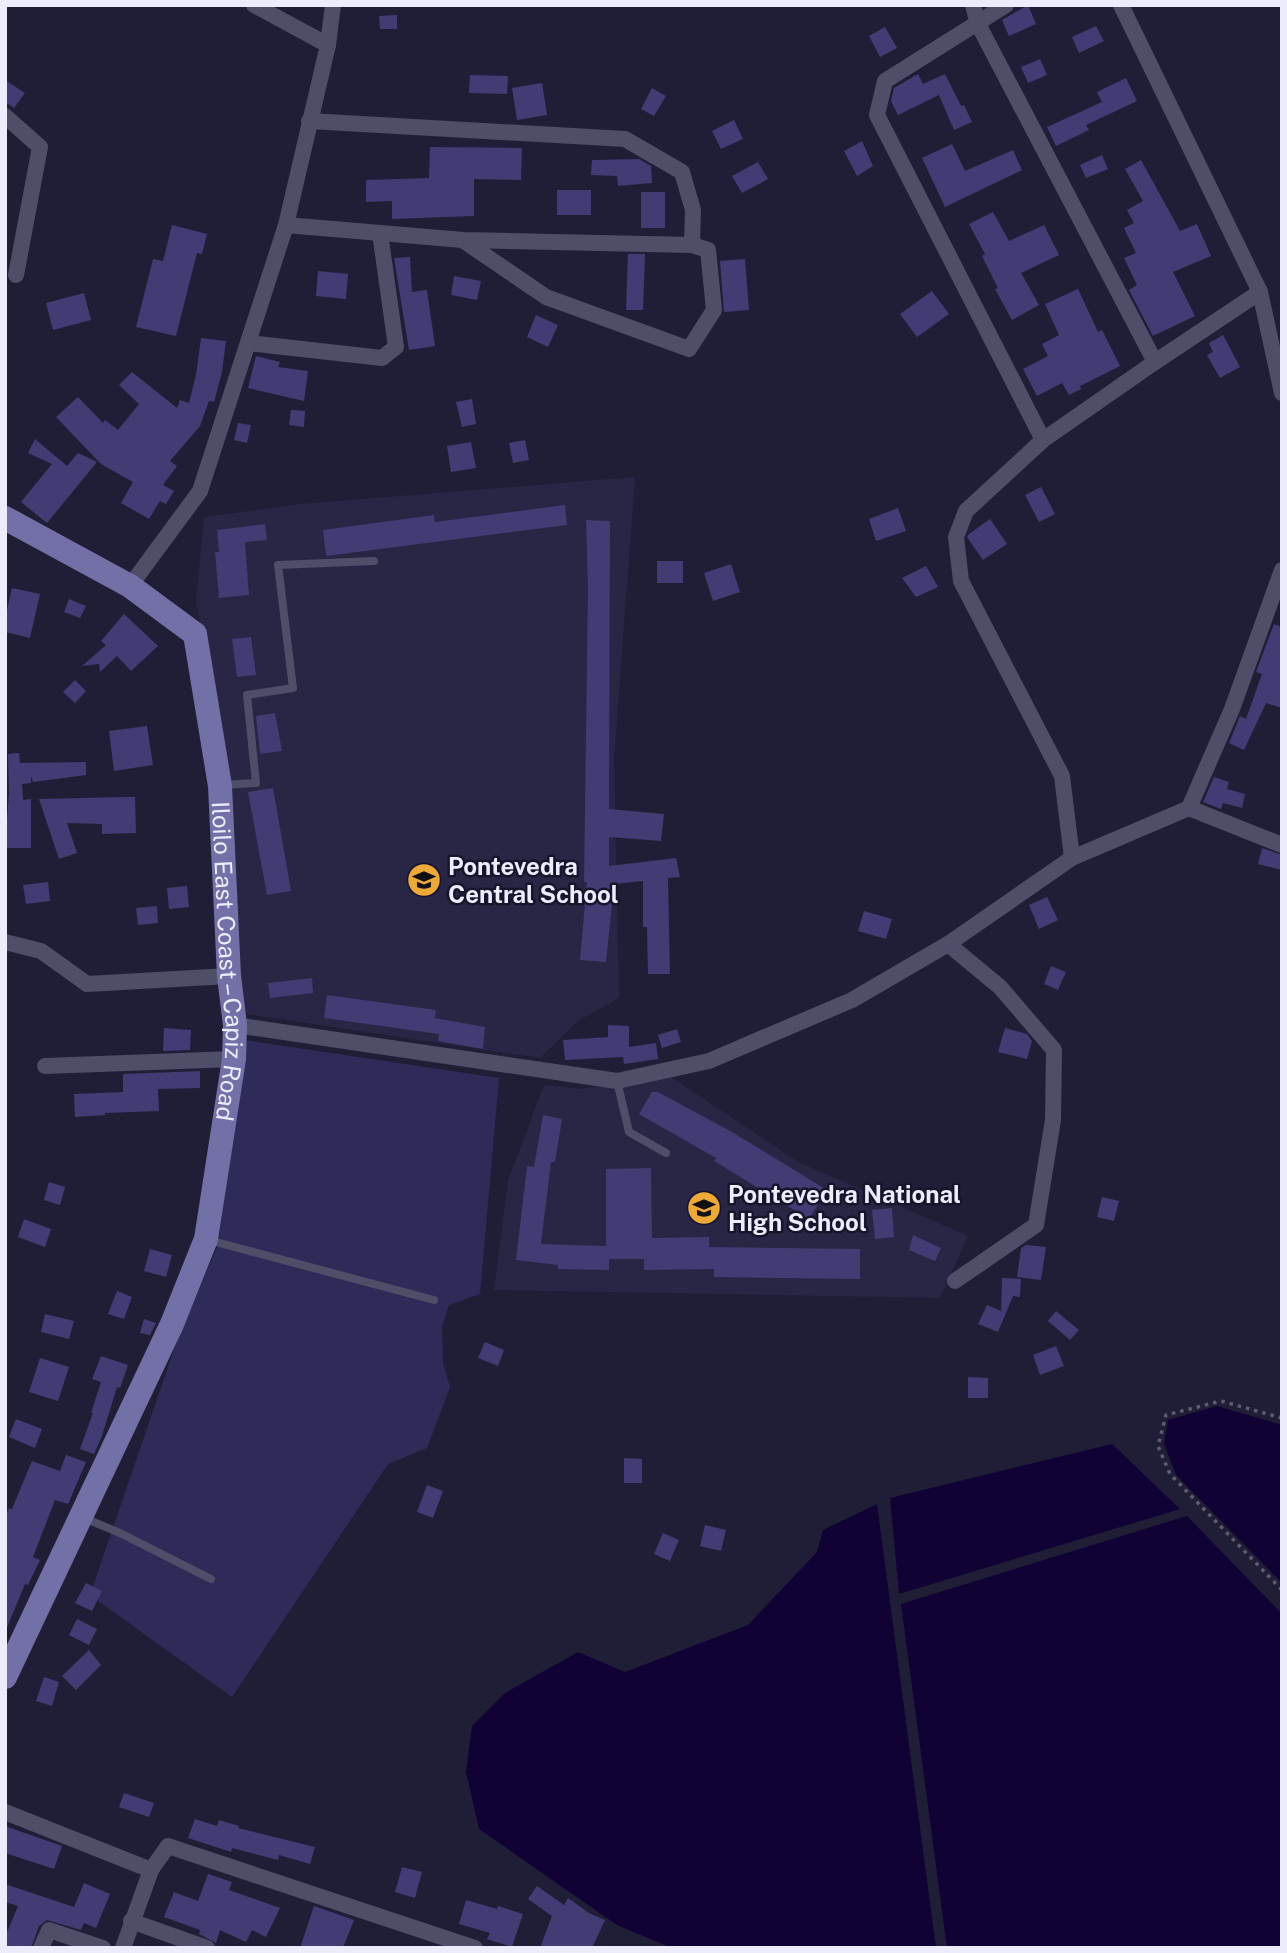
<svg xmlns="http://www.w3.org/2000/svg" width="1287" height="1953" font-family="'Public Sans',sans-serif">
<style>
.built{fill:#282644}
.green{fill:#2f2b58}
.water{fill:#100234}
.building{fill:#413c73}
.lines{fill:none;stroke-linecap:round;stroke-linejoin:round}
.path{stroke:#5e5c72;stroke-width:3.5;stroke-dasharray:3.5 5;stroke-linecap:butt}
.service{stroke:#4f4e69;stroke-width:8}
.minor{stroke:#4f4e69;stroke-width:16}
.primary{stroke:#7370a8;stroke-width:24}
.labels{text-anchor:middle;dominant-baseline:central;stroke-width:5;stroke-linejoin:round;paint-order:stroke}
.poi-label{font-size:24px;font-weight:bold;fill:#ececfd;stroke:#17152c;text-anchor:start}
.street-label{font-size:24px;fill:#ececfd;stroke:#17152c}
</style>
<rect width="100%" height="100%" fill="#201e36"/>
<g class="built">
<polygon points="635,477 614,758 619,998 578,1021 540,1058 240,1013 225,763 196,601 204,517 301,504"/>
<polygon points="669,1076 798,1162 968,1236 940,1298 494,1290 508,1181 544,1085 580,1089"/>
</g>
<polygon class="green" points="244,1040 499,1078 480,1294 449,1305 442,1327 443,1363 450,1387 427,1448 388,1464 232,1697 90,1595 178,1338 218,1245"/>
<g class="water">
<polygon points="1217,1406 1282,1425 1282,1583 1176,1475 1164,1444 1168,1420"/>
<polygon points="1112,1444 1180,1509 899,1594 890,1498"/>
<polygon points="877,1504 936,1948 672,1948 617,1925 479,1829 466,1772 472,1726 505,1693 578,1652 625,1672 748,1625 817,1552 823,1530"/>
<polygon points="1187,1516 1282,1614 1282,1948 947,1948 901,1604"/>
</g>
<g class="building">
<polygon points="1028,5 1036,24 1009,36 1002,20"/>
<polygon points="397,15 397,29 380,29 379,16"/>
<polygon points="1096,26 1104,41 1079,53 1072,37"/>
<polygon points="885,27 897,48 880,57 869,36"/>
<polygon points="1040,59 1047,75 1028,83 1021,67"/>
<polygon points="918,74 923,84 945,74 961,106 964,105 972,122 954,130 939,95 898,115 891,101 894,88"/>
<polygon points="470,75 508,76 507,94 469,93"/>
<polygon points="1126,78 1137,101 1086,125 1089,130 1056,146 1047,127 1102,102 1097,92"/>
<polygon points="5,80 25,93 14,108 5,102"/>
<polygon points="542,83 547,115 517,120 512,88"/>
<polygon points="652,88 666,96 654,116 641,109"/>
<polygon points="734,120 743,139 721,149 712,131"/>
<polygon points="862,141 873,166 857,176 844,151"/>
<polygon points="952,144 965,171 1013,150 1022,170 945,207 922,158"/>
<polygon points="430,147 522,148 521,180 474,179 474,216 392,219 392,201 366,202 366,180 429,178"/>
<polygon points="1102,155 1108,169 1086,178 1080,165"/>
<polygon points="639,159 651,166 652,183 618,186 617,176 591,175 592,160"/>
<polygon points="1141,160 1180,231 1197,224 1211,256 1173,272 1195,316 1153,336 1129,290 1137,285 1124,258 1136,253 1124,228 1134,223 1127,210 1143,201 1125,169"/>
<polygon points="758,162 768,179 742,193 732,176"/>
<rect x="557" y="190" width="34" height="25"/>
<rect x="641" y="192" width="24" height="36"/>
<polygon points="993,212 1009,241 1044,225 1059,255 1021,273 1039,305 1012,320 995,289 998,288 982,256 985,254 969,224"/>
<polygon points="172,225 207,234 202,254 197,253 176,336 136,327 153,259 163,261"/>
<polygon points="628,254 645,254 643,310 626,310"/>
<polygon points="410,257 412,292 427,290 435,346 409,350 394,258"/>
<polygon points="745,259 749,310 724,312 720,261"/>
<polygon points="318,271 348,274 346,299 316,296"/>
<polygon points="454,276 481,281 477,300 451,295"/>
<polygon points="1078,289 1098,332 1102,330 1120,366 1080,386 1081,389 1069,395 1062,383 1037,396 1023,369 1048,356 1042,344 1059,335 1045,304"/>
<polygon points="932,291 949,314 917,337 900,314"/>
<polygon points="84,293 91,320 53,330 46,303"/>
<polygon points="536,315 558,325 548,347 527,337"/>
<polygon points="1223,335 1240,367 1220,378 1207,355 1213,352 1209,343"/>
<polygon points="201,338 226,341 222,372 214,402 209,401 200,426 170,461 177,466 163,485 174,491 166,504 160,501 149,519 121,503 133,482 101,464 56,417 78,397 103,423 105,420 118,430 139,404 119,385 132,372 177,408 180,400 189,403 196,375"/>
<polygon points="256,356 280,362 278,367 308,371 304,401 248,388"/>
<polygon points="472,399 476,424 462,427 456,402"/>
<polygon points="291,410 305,411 304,427 289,425"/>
<polygon points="238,423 251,425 247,443 234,440"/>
<polygon points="35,439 67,466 78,453 97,462 47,523 21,502 52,464 28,453"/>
<polygon points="525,440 529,460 513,463 509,443"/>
<polygon points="471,442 476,468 451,472 447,446"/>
<polygon points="1041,487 1055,514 1039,522 1025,495"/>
<polygon points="565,505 567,525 326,556 323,530 434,515 435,522"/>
<polygon points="898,508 906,531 876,541 869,519"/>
<polygon points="990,519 1007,544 983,560 967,537 969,534"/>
<polygon points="586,520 610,521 609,809 664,814 661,841 609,837 609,866 676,858 680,877 668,878 670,974 648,974 647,927 643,927 643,881 614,884 606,962 580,960 587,882 584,882 588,587"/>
<polygon points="265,524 267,540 245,542 249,595 219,598 215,552 219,552 217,530"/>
<rect x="657" y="561" width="26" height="22"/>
<polygon points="731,564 740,592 713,601 704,573"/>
<polygon points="926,566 938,587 916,597 902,578"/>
<polygon points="12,588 40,594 30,638 5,632 5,619"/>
<polygon points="69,599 86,606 80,618 64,612"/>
<polygon points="124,614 158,646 131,671 117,656 100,672 99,664 82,666 106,645 101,641"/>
<polygon points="1274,624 1282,627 1282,708 1266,703 1244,750 1229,743 1240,716 1246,719 1262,674 1256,672"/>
<polygon points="251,637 256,675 237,677 232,639"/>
<polygon points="75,680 86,691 75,703 63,692"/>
<polygon points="275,713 282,751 260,754 256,716"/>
<polygon points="147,726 153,765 114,771 109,731"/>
<polygon points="19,753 20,763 86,762 86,775 33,782 31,776 31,783 22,784 23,800 31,799 31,848 5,848 9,792 8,754"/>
<polygon points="1214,777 1229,782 1227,789 1245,794 1242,808 1223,803 1221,809 1203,802"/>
<polygon points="273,788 291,891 267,895 248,792"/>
<polygon points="126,797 135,797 136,833 102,834 102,824 67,823 77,853 59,859 39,799"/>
<polygon points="1262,848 1282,855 1282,870 1258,864"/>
<polygon points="48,882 50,901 26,904 23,885"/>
<polygon points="187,886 189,907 169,909 167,888"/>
<polygon points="1047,897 1058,920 1039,929 1029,905"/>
<polygon points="157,906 158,923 138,925 136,908"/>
<polygon points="864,911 892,919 886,939 858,931"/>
<polygon points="1051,966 1066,972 1058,990 1044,984"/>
<polygon points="312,978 313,993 270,998 268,983"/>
<polygon points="327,995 436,1010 435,1018 485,1027 483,1049 438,1041 439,1034 324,1018"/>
<polygon points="608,1025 629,1026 629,1047 656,1043 658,1059 624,1064 623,1057 565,1060 563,1040 608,1037"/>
<polygon points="164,1028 191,1030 190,1050 163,1051"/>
<polygon points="1005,1028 1027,1034 1032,1041 1027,1059 998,1052"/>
<polygon points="677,1029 681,1042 662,1048 658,1035"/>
<polygon points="200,1071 200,1088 158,1089 159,1111 105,1113 105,1115 75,1117 74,1094 123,1092 123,1074"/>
<polygon points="652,1092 658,1092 732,1132 827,1190 809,1219 714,1161 716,1158 639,1114"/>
<polygon points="543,1115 562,1119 555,1162 551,1162 541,1244 606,1246 606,1169 651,1168 652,1238 709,1237 709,1247 860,1249 860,1279 714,1277 714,1269 644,1270 644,1259 609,1259 609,1270 558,1269 558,1265 516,1260 527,1166 534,1167"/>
<polygon points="49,1182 65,1187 60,1205 44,1200"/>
<polygon points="1102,1197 1119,1201 1114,1221 1097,1217"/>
<polygon points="892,1208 894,1237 875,1239 872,1210"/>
<polygon points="24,1219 51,1229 45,1247 18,1237"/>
<polygon points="913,1235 941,1248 935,1261 909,1250"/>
<polygon points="1026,1245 1046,1247 1041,1280 1017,1277 1021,1248"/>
<polygon points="150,1249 172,1255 166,1277 144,1271"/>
<polygon points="1002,1278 1021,1279 1020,1297 1013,1296 998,1332 978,1324 987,1305 1001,1311"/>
<polygon points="117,1291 132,1297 124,1319 108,1314"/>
<polygon points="1056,1311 1079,1330 1070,1340 1048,1321"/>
<polygon points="45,1314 74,1321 69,1339 41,1332"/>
<polygon points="144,1319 156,1323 150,1335 140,1333"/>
<polygon points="485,1342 504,1350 498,1366 478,1358"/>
<polygon points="1056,1346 1064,1366 1040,1375 1033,1355"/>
<polygon points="101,1356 128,1365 120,1388 117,1387 102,1436 94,1454 80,1449 93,1413 91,1413 101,1382 92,1379"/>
<polygon points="40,1358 69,1367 58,1401 29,1392"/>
<polygon points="968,1377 988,1378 988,1398 968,1398"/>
<polygon points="16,1419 42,1429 35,1448 9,1437"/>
<polygon points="66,1455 86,1462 68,1504 55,1500 33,1557 40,1560 28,1585 25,1584 5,1632 5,1517 9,1508 12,1509 32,1461 60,1471"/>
<polygon points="624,1458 642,1459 642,1483 624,1483"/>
<polygon points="427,1485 443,1491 433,1518 417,1512"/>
<polygon points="705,1525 726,1530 721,1551 700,1546"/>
<polygon points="663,1533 679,1540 670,1561 654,1554"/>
<polygon points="86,1583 102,1591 92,1611 75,1603"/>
<polygon points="77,1619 97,1629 89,1645 69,1635"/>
<polygon points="89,1650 101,1665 76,1690 62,1676"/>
<polygon points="44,1677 59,1682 52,1706 36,1701"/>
<polygon points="124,1793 154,1803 149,1817 119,1807"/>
<polygon points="195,1819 217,1826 219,1820 239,1826 238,1828 315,1847 310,1864 279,1855 278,1860 232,1848 231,1852 188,1838"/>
<polygon points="5,1826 62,1846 54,1869 5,1853"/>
<polygon points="402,1867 422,1872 415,1898 395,1892"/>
<polygon points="208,1874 232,1882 229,1890 280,1908 266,1937 252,1930 246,1942 220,1930 216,1943 199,1934 200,1930 164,1917 174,1892 198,1901"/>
<polygon points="84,1883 110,1894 96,1928 84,1923 81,1930 47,1920 39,1926 31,1948 5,1948 5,1937 18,1906 5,1902 5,1884 74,1907"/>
<polygon points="537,1886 564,1905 568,1898 589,1913 605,1920 592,1948 540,1948 552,1916 528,1899"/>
<polygon points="466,1900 497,1909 498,1906 523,1914 512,1947 487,1939 490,1933 459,1924"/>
<polygon points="314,1906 354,1920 343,1948 300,1948"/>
</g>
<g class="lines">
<polyline class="path" points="1282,1418 1221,1401 1166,1415 1158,1446 1170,1474 1282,1590"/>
<g class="service">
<polyline points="223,785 256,783 247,695 293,688 278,565 374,561"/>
<polyline points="617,1081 629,1132 666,1153"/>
<polyline points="208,1240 434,1300"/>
<polyline points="84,1518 120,1533 211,1579"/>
</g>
<g class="minor">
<polyline points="254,5 328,45 333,5"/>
<polyline points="973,5 978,24 1155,362 1043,440 966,511 956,537 961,581 1062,776 1072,858"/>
<polyline points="1006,5 885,81 877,115 1043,440"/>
<polyline points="1121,5 1260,292 1282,393"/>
<polyline points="5,116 40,147 16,275"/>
<polyline points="286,225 463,240 692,245 693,210 682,172 625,139 309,121"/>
<polyline points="464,241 546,297 689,349 714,310 708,250 692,245"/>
<polyline points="248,343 382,358 396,347 380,233"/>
<polyline points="1155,362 1260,292"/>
<polyline points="130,586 200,491 286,225 328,45"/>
<polyline points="1189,808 1282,845"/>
<polyline points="5,942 41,951 87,984 229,976"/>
<polyline points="948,944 1000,987 1054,1050 1053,1120 1036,1225 955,1281"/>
<polyline points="235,1025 617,1081 709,1061 852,1000 948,944 1072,858 1189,808 1232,709 1282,570"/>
<polyline points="45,1066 234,1059"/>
<polyline points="5,1812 151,1870"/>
<polyline points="131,1921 207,1948"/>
<polyline points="41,1948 49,1930 103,1948"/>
<polyline points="123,1948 151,1870 168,1846 475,1948"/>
</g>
<path class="primary" id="s1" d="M5,518L130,586L195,634L220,786L229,976L235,1025L234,1059L206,1239L172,1324L5,1677"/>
</g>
<defs>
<g id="school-disc" transform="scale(1.75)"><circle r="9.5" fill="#eca93a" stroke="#17152c"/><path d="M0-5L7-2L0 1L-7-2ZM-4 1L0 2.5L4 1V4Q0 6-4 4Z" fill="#111"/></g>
</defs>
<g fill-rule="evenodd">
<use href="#school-disc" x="424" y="880"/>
<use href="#school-disc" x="704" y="1208"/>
</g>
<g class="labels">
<g class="poi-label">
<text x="448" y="866">Pontevedra<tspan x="448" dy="28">Central School</tspan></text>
<text x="728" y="1194">Pontevedra National<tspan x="728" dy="28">High School</tspan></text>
</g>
<g class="street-label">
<text stroke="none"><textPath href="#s1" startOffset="553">Iloilo East Coast – Capiz Road</textPath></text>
</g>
</g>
<rect width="1287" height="1953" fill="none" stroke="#ececfd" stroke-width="14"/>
</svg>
